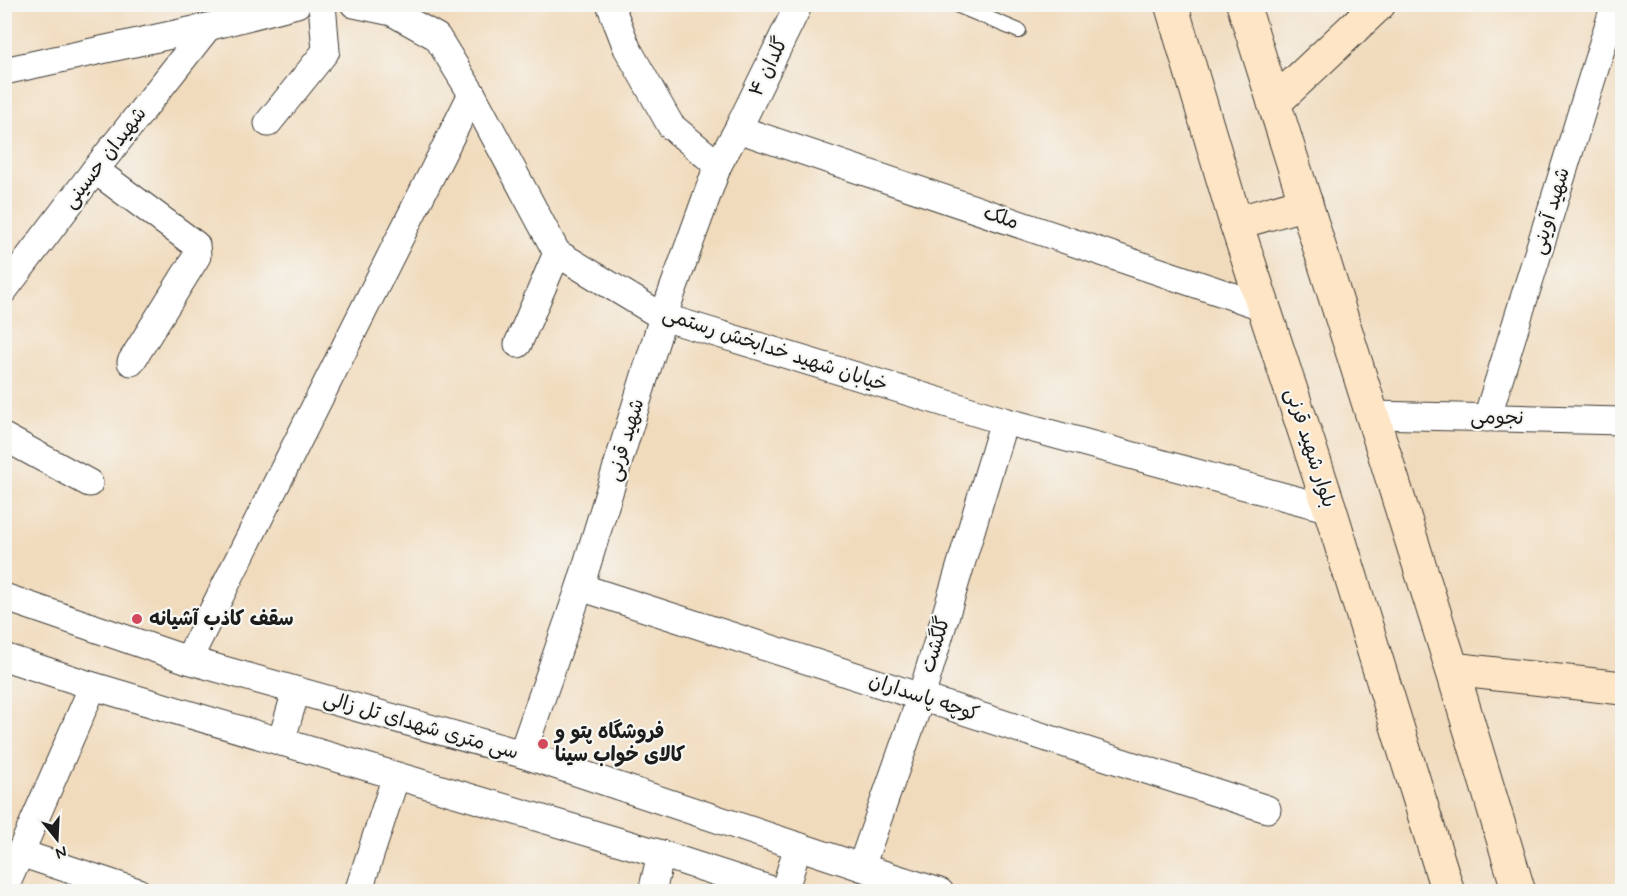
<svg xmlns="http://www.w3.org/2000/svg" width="1627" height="896" font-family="Mynerve,'Playpen Sans Arabic',sans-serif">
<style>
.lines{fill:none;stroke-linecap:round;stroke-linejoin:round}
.lane-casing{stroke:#3c3934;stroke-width:16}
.street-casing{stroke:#3c3934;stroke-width:29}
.secondary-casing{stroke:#3c3934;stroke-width:35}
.lane{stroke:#fff;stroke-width:14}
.street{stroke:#fff;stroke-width:27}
.secondary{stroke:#fde5c5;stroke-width:33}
.poi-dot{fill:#d1495b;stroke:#f6f6f2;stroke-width:2}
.labels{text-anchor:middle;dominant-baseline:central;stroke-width:4.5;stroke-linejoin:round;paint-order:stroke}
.street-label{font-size:20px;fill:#1c1c1c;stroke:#f6f6f2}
.poi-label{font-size:20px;font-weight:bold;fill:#1c1c1c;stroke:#f6f6f2;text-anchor:start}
</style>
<rect width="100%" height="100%" fill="#f6f6f2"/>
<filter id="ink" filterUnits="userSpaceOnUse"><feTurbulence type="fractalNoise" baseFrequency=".0167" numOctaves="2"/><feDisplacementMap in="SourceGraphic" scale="12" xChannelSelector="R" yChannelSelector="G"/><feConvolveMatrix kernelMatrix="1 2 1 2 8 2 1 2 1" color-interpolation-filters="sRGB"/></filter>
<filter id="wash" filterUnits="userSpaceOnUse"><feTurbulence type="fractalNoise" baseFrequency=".008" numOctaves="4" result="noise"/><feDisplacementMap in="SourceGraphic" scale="24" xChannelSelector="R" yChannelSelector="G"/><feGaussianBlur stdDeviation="1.35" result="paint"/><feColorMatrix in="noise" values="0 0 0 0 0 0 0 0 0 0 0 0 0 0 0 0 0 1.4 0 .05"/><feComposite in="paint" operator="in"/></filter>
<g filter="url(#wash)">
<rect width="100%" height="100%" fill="#f1dbbd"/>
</g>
<g filter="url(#ink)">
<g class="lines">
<g class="lane-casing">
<polyline id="lane" points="954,4 1019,31"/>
</g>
<g class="street-casing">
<g id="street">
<polyline points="354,4 392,12 437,37 472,94 557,253 663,317 1004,421 1330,509"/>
<polyline points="610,4 627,48 671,126 718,165"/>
<polyline points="4,71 208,27 297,4"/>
<polyline points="268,123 326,51 322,4"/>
<polyline points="738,129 1264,307"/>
<polyline points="95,170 196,245 197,256 131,362"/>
<polyline points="4,290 95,170 208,27"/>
<polyline points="518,344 557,253"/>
<polyline points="1372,415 1622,421"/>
<polyline points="1487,418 1615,4"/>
<polyline points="4,437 89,483"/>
<polyline points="580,587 1267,809"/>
<polyline points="4,597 188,660 522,754 861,867 940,892"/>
<polyline points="4,657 93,686 661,854 778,892"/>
<polyline points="188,660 472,94"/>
<polyline points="281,742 296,691"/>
<polyline points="522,754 580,587 663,317 718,165 738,129 799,4"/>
<polyline points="20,853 138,892"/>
<polyline points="861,867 921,697 1004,421"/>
<polyline points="4,890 93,686"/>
<polyline points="358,892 396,776"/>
<polyline points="652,892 661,854"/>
<polyline points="784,892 798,846"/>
</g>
</g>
<g class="secondary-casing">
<g id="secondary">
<polyline points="1171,4 1236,223 1330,509 1448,892"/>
<polyline points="1243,4 1452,669 1519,892"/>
<polyline points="1274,103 1379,4"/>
<polyline points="1236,223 1306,203"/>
<polyline points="1452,669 1622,688"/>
</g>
</g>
<use href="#lane" class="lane"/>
<use href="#street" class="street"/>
<use href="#secondary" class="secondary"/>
</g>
</g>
<g class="poi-dot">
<circle cx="137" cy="619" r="6"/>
<circle cx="543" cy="744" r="6"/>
</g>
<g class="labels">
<g class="street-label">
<text transform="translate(769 67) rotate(-64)">گلدان ۴</text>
<text transform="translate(105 158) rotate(-52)">شهیدان حسینی</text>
<text transform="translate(1551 211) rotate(-73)">شهید آوینی</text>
<text transform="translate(1001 218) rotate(19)">ملک</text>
<text transform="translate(775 350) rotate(18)">خیابان شهید خدابخش رستمی</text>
<text transform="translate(1497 418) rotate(1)">نجومی</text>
<text transform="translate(626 440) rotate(-73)">شهید قرنی</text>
<text transform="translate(1310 448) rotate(72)">بلوار شهید قرنی</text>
<text transform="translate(936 645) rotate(-73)">گلگشت</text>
<text transform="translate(924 698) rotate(18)">کوچه پاسداران</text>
<text transform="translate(421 726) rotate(16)">سی متری شهدای تل زالی</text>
</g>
<g class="poi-label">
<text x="149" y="619">سقف کاذب آشیانه</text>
<text x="555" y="732">فروشگاه پتو و<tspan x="555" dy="23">کالای خواب سینا</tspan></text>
</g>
</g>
<rect width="1627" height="896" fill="none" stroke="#f6f6f2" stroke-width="24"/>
<g transform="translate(57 839) rotate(162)" stroke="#f6f6f2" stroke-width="4.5" paint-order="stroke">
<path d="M0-4.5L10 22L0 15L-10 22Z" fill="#1c1c1c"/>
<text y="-9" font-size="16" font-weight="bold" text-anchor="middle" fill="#1c1c1c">N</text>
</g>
</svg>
